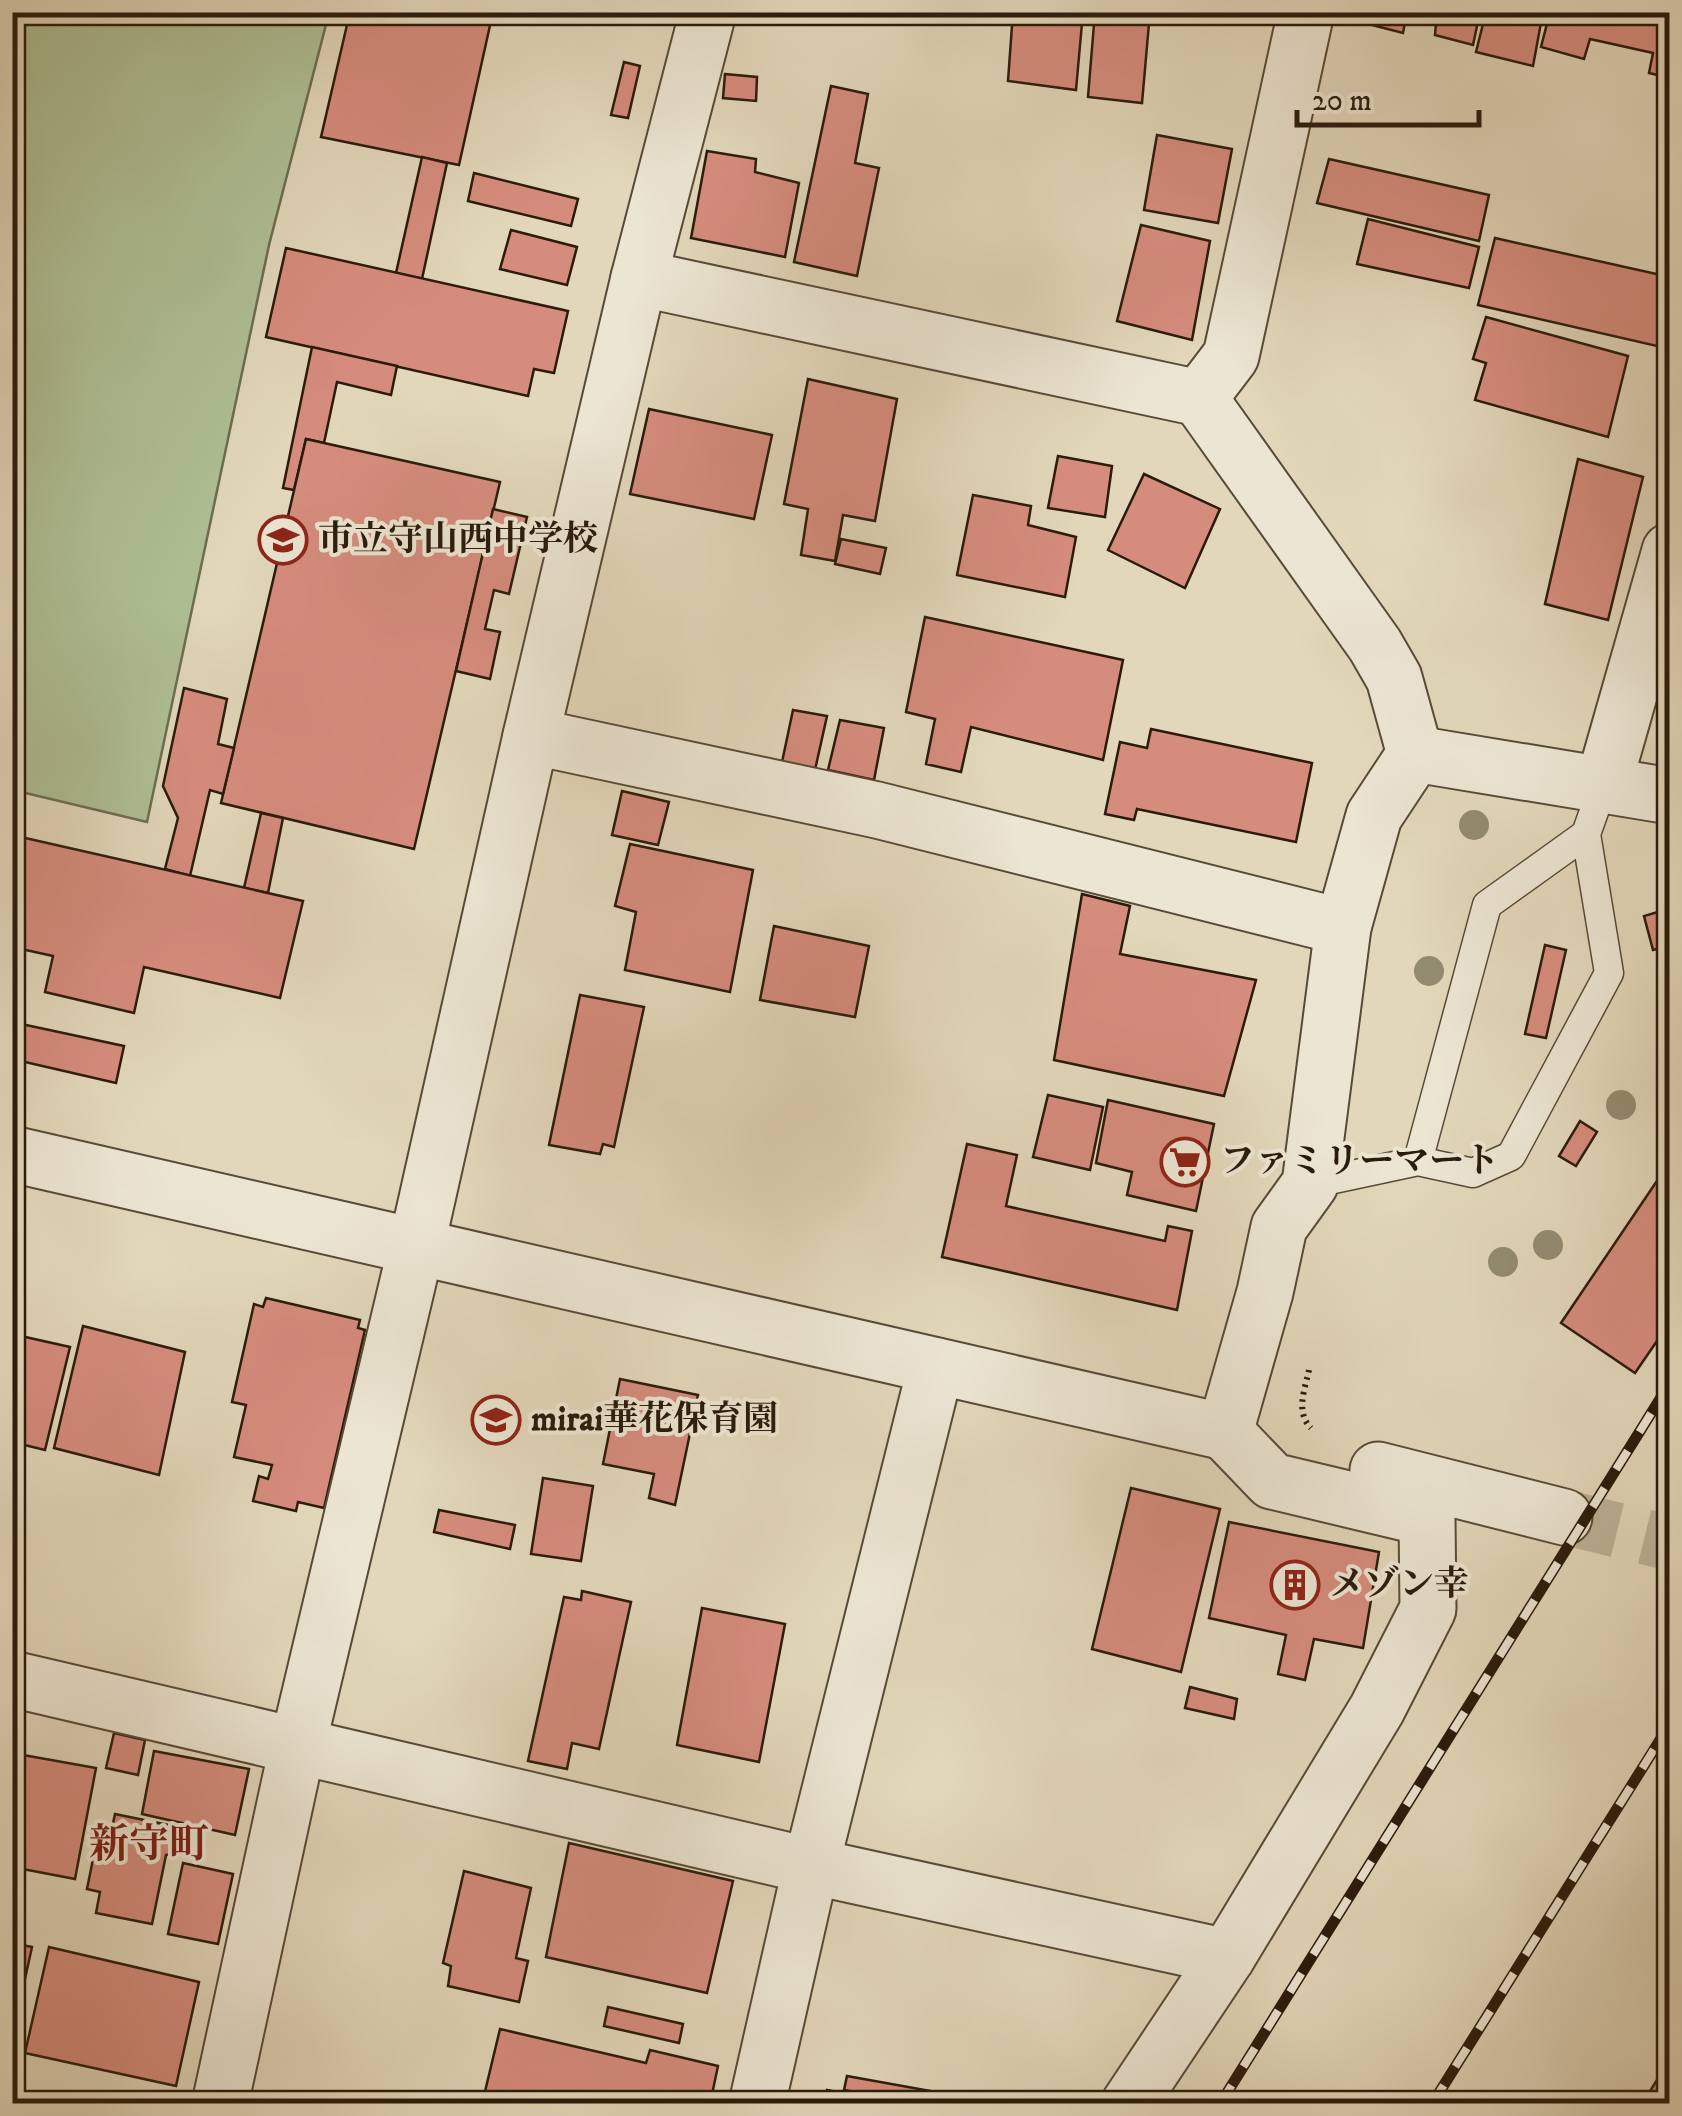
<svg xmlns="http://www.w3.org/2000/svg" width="1682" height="2116" font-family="'IM FELL DW Pica','Noto Serif JP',serif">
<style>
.green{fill:#aebf94;stroke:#6c6d50;stroke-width:2.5}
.building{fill:#d68c7d;stroke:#2a1b0b;stroke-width:2.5}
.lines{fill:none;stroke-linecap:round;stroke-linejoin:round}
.minor-tunnel{stroke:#bdb197;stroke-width:55;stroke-dasharray:55 28;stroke-linecap:butt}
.service-casing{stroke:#584a37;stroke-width:31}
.minor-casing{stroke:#584a37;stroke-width:59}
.tertiary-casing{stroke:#584a37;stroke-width:59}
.path{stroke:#2a1b0b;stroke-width:6;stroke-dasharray:2.5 5;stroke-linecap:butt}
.service{stroke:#ece5d2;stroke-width:28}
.minor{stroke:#ece5d2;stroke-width:55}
.tertiary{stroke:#ece5d2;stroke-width:55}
.rail-casing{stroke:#2a1b0b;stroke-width:11}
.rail{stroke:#ece5d2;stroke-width:8;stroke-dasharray:22;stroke-linecap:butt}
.tree{fill:#938b70}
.labels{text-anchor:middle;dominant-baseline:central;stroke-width:8;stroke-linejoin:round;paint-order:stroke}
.poi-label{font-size:35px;font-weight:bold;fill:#2a1b0b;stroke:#ece5d2;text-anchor:start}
.quarter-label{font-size:40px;font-weight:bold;fill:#7a1f14;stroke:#ece5d2}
</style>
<rect width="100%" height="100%" fill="#e2d7ba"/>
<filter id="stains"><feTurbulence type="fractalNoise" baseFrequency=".002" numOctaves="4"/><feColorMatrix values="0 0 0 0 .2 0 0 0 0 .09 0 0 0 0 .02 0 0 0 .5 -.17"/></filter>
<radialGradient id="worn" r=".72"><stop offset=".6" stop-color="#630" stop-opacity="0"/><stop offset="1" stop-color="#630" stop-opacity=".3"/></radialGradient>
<polygon class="green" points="13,12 329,13 269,245 147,822 13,790"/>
<g class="building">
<polygon points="350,12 493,12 459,165 321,137"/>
<polygon points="1013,12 1083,12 1076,90 1008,81"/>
<polygon points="1095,12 1150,12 1142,103 1088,97"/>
<polygon points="1346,12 1407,12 1403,33 1345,18"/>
<polygon points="1416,12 1480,12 1473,45 1435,35 1436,23 1415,20"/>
<polygon points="1486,12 1543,12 1533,66 1476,52"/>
<polygon points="1550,12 1670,12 1670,78 1649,73 1653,53 1590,39 1584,59 1541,47"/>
<polygon points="624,62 640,66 628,118 611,115"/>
<polygon points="725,74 757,77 756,101 723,98"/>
<polygon points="831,86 868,94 855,163 879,168 857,276 794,262"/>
<polygon points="1157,135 1232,149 1218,223 1144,210"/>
<polygon points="707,151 756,159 755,172 799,183 785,257 691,238"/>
<polygon points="422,157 447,163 422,279 396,273"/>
<polygon points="1329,159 1489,195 1479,241 1317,203"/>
<polygon points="474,173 578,199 571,226 468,201"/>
<polygon points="1368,219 1479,247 1469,288 1357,264"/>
<polygon points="1141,225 1210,241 1192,340 1117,321"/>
<polygon points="511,230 577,247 567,285 500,269"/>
<polygon points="1495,238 1670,277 1670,349 1478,305"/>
<polygon points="286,248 568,311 554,373 534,369 528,396 266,337"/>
<polygon points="1486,317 1628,356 1608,437 1475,400 1486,363 1473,359"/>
<polygon points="312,347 397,366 391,395 337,382 324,443 306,439 294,490 283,488"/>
<polygon points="808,379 897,399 875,521 843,515 835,561 801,555 808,509 784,504"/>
<polygon points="649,409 772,435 754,519 630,494"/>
<polygon points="306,439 500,482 414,849 221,803"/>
<polygon points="1058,456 1112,466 1105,517 1048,508"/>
<polygon points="1578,459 1643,477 1608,620 1545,604"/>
<polygon points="1144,474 1220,509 1185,588 1108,550"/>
<polygon points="973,495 1031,506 1028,525 1076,537 1065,597 957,575"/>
<polygon points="493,509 527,517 509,594 494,590 485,629 500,632 490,679 456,671"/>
<polygon points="841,539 886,548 880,574 835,564"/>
<polygon points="925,617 1123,660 1103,760 971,727 961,772 926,764 935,719 906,712"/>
<polygon points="184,688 227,699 218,744 234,748 223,794 210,790 190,876 165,869 178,818 163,786"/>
<polygon points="793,710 827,716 815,770 782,762"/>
<polygon points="840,720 884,728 874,780 828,770"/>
<polygon points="1151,729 1312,763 1296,842 1137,809 1134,820 1105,814 1120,742 1147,748"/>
<polygon points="622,791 669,802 658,845 612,835"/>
<polygon points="261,813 283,818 268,893 244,888"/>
<polygon points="12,835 303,901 280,998 144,967 134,1013 45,992 53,956 12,947"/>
<polygon points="630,844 753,870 730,992 625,970 636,912 615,906"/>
<polygon points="1082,894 1130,906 1120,954 1256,980 1224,1096 1054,1060"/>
<polygon points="1661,911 1670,946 1653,950 1644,916"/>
<polygon points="774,926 869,946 855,1017 760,1000"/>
<polygon points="1545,945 1566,950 1546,1038 1525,1034"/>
<polygon points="580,995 644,1007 614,1147 603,1144 600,1154 549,1145"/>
<polygon points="12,1022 124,1046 116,1083 12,1059"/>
<polygon points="1048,1095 1103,1107 1090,1170 1033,1157"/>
<polygon points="1108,1100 1214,1124 1196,1211 1127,1195 1132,1172 1096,1163"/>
<polygon points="1580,1121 1597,1132 1576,1166 1559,1156"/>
<polygon points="967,1144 1017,1155 1006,1206 1165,1241 1168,1226 1192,1231 1177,1310 942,1257"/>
<polygon points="1665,1169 1670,1172 1670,1322 1635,1373 1561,1323"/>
<polygon points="266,1298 360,1320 358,1328 365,1330 324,1508 298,1502 296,1511 253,1501 259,1476 268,1479 272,1465 234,1457 246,1405 232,1402 254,1304 263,1307"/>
<polygon points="83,1326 185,1352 159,1475 54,1448"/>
<polygon points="12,1334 70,1347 45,1450 12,1442"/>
<polygon points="620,1379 698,1395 675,1505 649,1498 654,1474 603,1464"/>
<polygon points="543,1478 593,1486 581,1561 531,1554"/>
<polygon points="1131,1488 1220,1509 1181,1672 1092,1649"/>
<polygon points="439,1510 515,1525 510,1549 434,1532"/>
<polygon points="1229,1522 1379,1552 1363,1648 1314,1639 1305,1680 1278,1674 1286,1635 1209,1618"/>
<polygon points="582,1591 631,1602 599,1749 572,1743 567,1769 528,1761 564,1597 581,1600"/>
<polygon points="702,1608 785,1624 759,1762 677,1745"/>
<polygon points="1190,1687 1237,1699 1234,1719 1185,1708"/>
<polygon points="114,1733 145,1740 138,1775 106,1768"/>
<polygon points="154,1751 249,1769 235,1835 142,1814"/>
<polygon points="12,1753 96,1768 75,1879 12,1867"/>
<polygon points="115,1814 183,1828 175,1854 166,1855 152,1924 96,1913 100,1892 87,1889 96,1844 108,1847"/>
<polygon points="569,1843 733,1881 707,1993 546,1957"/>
<polygon points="183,1863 233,1874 218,1944 168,1934"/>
<polygon points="464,1871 531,1888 516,1958 528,1961 519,2002 448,1986 451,1966 443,1963"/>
<polygon points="12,1943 32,1947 12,2038"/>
<polygon points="49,1947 199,1982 176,2086 25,2053"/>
<polygon points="608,2007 683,2024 679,2043 604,2026"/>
<polygon points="500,2029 646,2063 650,2050 718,2066 710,2104 482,2104"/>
<polygon points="1670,2059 1670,2103 1650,2091"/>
<polygon points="847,2076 936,2092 935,2104 915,2104 844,2090"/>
<polygon points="827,2090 899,2104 824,2104"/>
</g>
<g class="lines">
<polyline class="minor-tunnel" points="1564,1517 1670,1543"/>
<g class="service-casing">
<g id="service">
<polyline points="1418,1161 1487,905 1586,834"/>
<polyline points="1310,1184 1418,1161 1473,1173 1511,1156 1609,973 1586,834 1603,786"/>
</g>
</g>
<g class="minor-casing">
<g id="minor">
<polyline points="639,278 1199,398 1375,645 1394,678 1415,754 1374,816 1343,927 1310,1184 1279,1227 1265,1292 1225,1432"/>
<polyline points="1199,398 1231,356 1306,12"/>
<polyline points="531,736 877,810 1343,927"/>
<polyline points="1415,754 1670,796"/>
<polyline points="1603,786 1670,551"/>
<polyline points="1378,1470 1564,1517"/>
<polyline points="12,1679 811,1866 1227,1957"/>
<polyline points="220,2104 298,1744 416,1248 531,736 639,278 708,12"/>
<polyline points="757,2104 811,1866 936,1366"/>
<polyline points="1129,2104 1227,1957 1377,1709 1428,1609 1427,1518 1272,1481 1225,1432"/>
</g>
</g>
<g class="tertiary-casing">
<polyline id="tertiary" points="12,1154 1225,1432"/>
</g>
<path class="path" d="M1309,1370C1305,1389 1295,1412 1311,1428"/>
<use href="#service" class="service"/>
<use href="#minor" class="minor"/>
<use href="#tertiary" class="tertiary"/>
<g class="rail-casing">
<g id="rail">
<polyline points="1220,2104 1670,1383"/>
<polyline points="1432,2104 1670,1724"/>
</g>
</g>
<use href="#rail" class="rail"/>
</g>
<g class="tree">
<circle cx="1474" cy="825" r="15"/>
<circle cx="1429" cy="971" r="15"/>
<circle cx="1621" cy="1105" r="15"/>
<circle cx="1548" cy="1245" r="15"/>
<circle cx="1503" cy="1262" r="15"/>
</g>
<defs>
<g id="school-ring" transform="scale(2.5)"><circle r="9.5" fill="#ece5d2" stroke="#8f2418" stroke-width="1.5"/><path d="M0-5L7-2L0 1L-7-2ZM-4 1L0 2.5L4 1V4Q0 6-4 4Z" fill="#8f2418"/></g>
<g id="supermarket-ring" transform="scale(2.5)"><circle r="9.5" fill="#ece5d2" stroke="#8f2418" stroke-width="1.5"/><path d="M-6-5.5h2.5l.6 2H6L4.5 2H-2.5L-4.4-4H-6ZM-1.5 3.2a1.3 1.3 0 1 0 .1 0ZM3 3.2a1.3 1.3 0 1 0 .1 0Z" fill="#8f2418"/></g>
<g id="building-ring" transform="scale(2.5)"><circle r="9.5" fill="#ece5d2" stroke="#8f2418" stroke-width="1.5"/><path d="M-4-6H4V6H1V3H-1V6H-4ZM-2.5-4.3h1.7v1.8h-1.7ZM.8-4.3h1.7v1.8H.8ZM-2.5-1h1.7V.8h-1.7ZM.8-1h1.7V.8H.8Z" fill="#8f2418"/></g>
</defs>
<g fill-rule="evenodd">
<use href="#school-ring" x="283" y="540"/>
<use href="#supermarket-ring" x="1185" y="1162"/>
<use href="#school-ring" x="496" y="1420"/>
<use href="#building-ring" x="1295" y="1585"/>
</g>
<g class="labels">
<g class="poi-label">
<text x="318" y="540">市立守山西中学校</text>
<text x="1220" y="1162">ファミリーマート</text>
<text x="531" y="1420">mirai華花保育園</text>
<text x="1330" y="1585">メゾン幸</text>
</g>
<g class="quarter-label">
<text x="149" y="1846">新守町</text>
</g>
</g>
<rect width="1682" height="2116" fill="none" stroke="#e2d7ba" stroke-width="50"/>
<rect x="15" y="15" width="1652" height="2086" fill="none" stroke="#2a1b0b" stroke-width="5"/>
<rect x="25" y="25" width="1632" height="2066" fill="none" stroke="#2a1b0b" stroke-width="2.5"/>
<path d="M1297 110v15h182v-15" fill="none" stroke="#2a1b0b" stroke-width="5"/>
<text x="1312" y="110" font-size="30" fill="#2a1b0b" stroke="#ece5d2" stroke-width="8" paint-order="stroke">20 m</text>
<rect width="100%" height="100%" filter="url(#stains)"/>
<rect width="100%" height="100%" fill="url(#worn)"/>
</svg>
